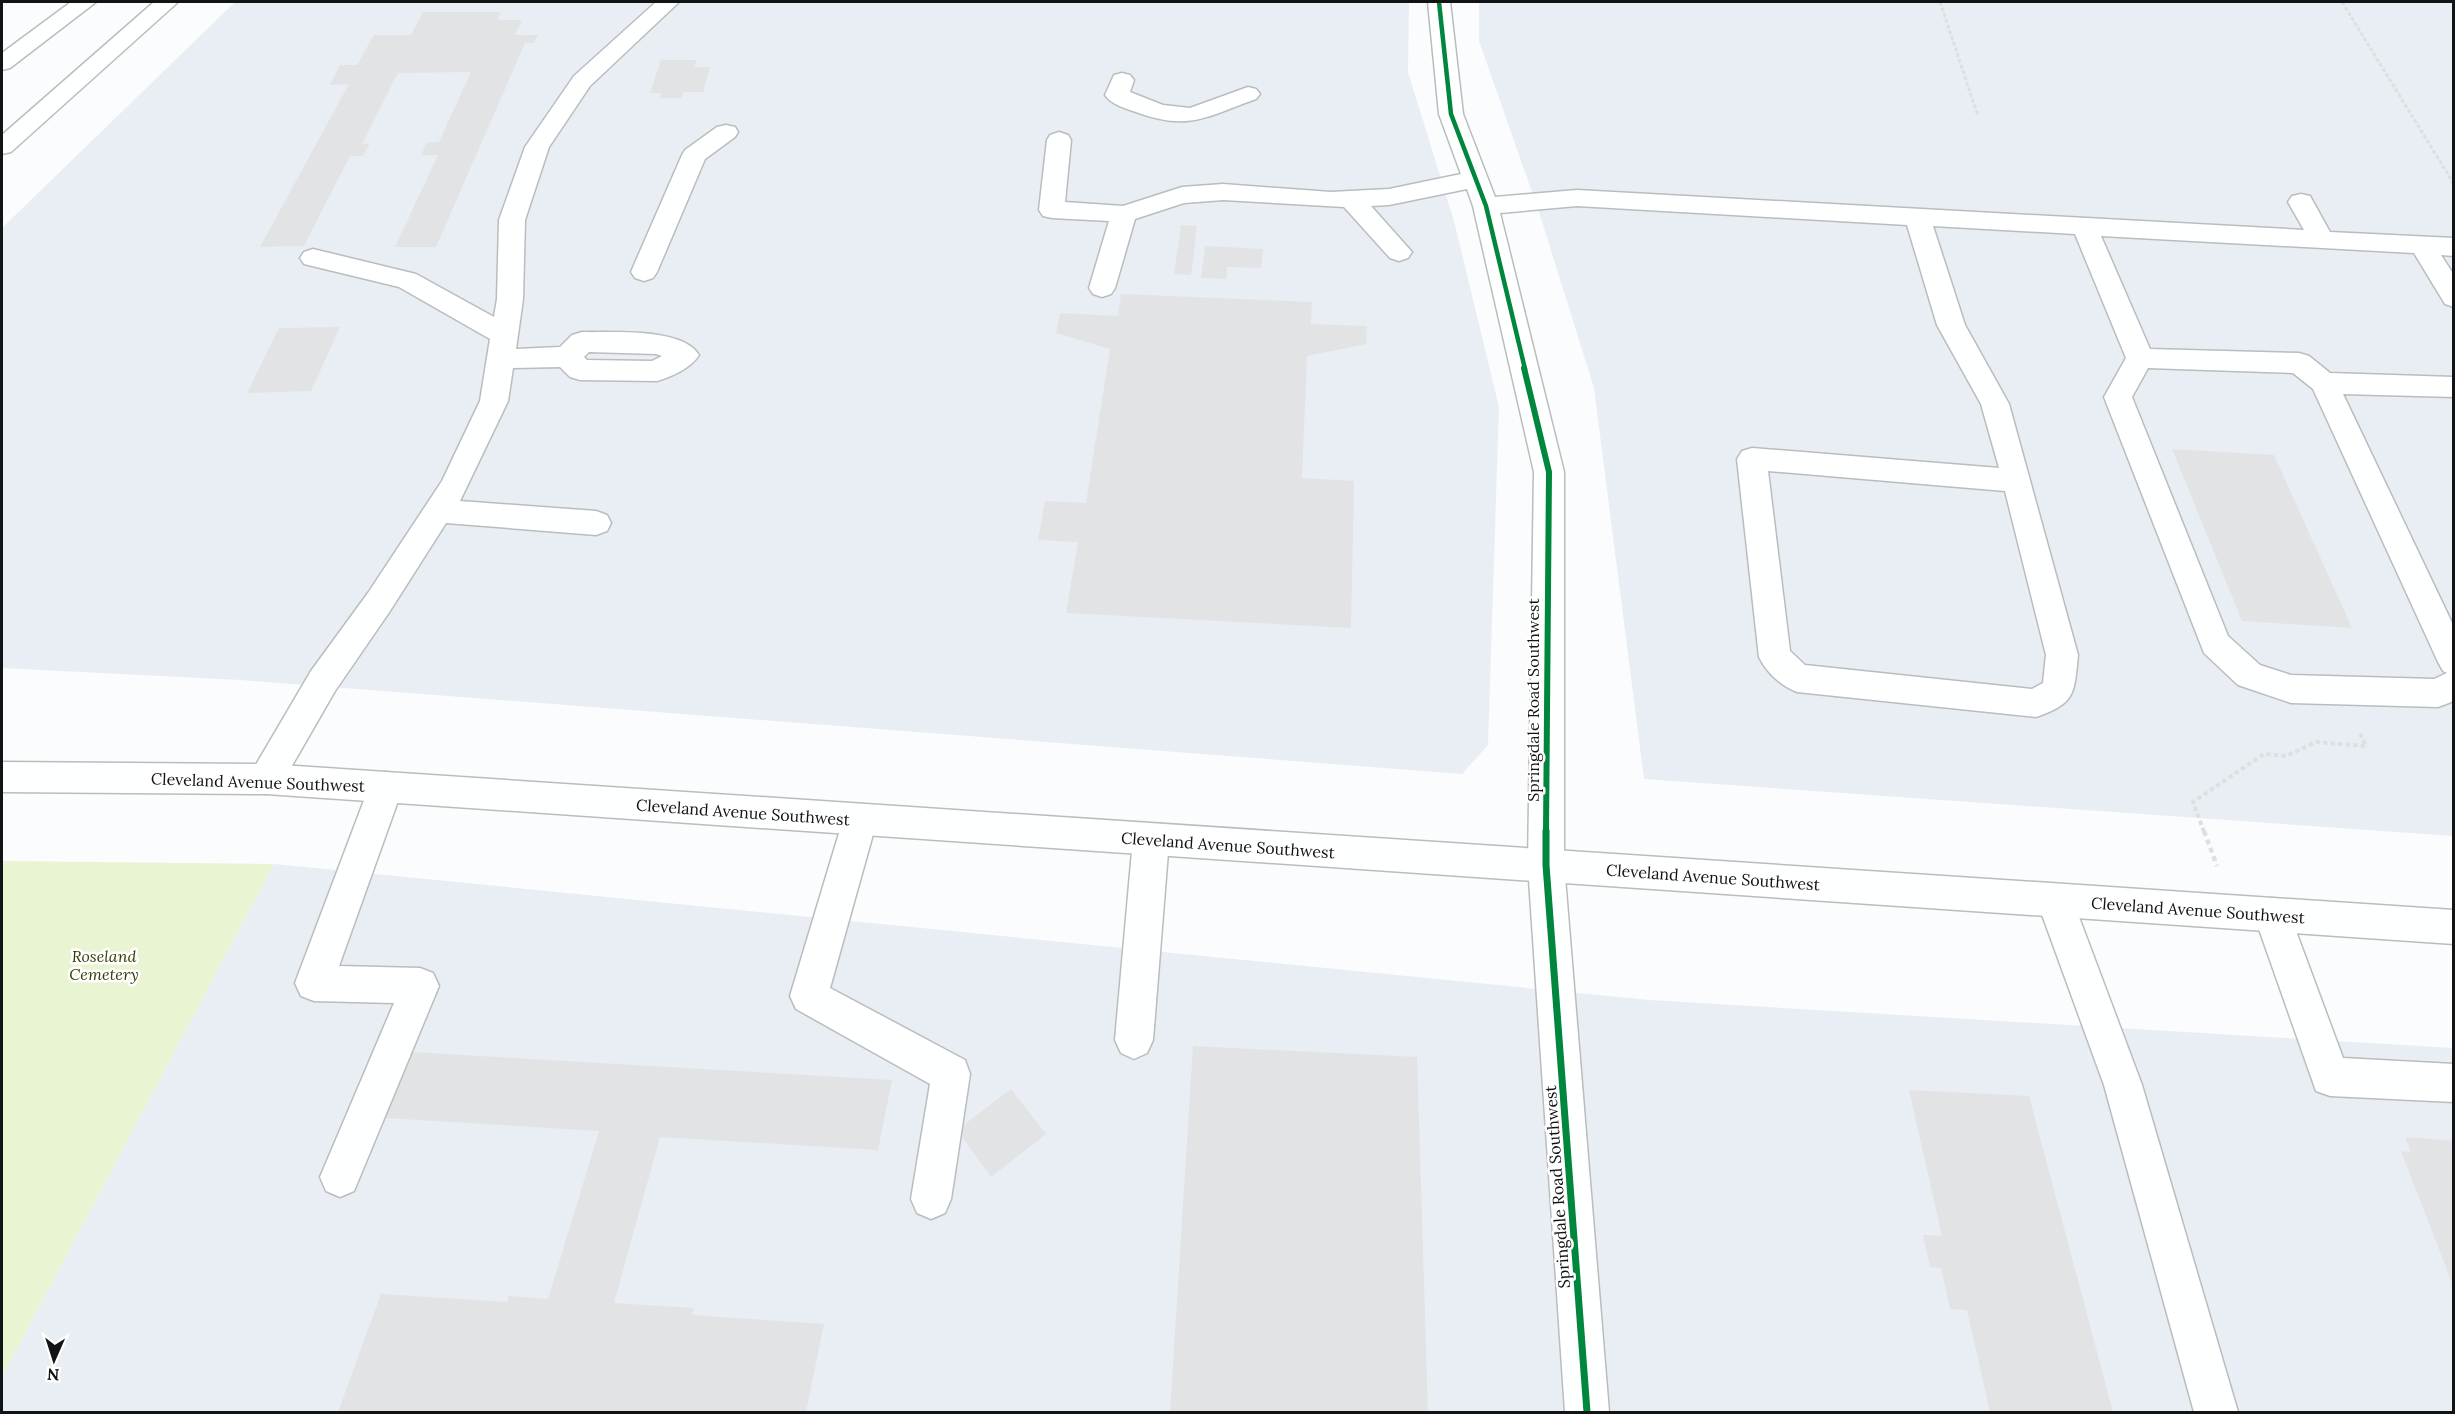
<svg xmlns="http://www.w3.org/2000/svg" width="2455" height="1414" font-family="Lora,serif">
<style>
.built{fill:#e9eef4}
.green{fill:#e9f4d3}
.building{fill:#e2e3e4}
.lines{fill:none;stroke-linecap:round;stroke-linejoin:round}
.minor-casing{stroke:#babcbe;stroke-width:3}
.major-casing{stroke:#babcbe;stroke-width:3}
.highway-casing{stroke:#babcbe;stroke-width:3}
.path-far2{stroke:#dfdfdf;stroke-width:3;stroke-dasharray:4 2;stroke-linecap:butt}
.path-far1{stroke:#dfdfdf;stroke-width:4;stroke-dasharray:4.5 3;stroke-linecap:butt}
.path{stroke:#dfdfdf;stroke-width:4.5;stroke-dasharray:5 4;stroke-linecap:butt}
.minor{fill:#feffff;fill-rule:evenodd}
.major{fill:#feffff;fill-rule:evenodd}
.highway{fill:#feffff;fill-rule:evenodd}
.cycleway-far2-casing{stroke:#fff;stroke-width:8}
.cycleway-far1-casing{stroke:#fff;stroke-width:10}
.cycleway-casing{stroke:#fff;stroke-width:10}
.cycleway-far2{stroke:#00873e;stroke-width:4.5}
.cycleway-far1{stroke:#00873e;stroke-width:6}
.cycleway{stroke:#00873e;stroke-width:7}
.labels{text-anchor:middle;dominant-baseline:central;stroke-width:5;stroke-linejoin:round;paint-order:stroke}
.street-label{font-size:16px;fill:#121314;stroke:#fff}
.park-label{font-size:16px;font-style:italic;fill:#343f07;stroke:#fff}
</style>
<rect width="100%" height="100%" fill="#fafcfe"/>
<g class="built">
<polygon points="235,2 1409,2 1408,72 1454,221 1499,407 1488,745 1462,774 241,680 2,668 2,228"/>
<polygon points="1479,2 2453,2 2453,836 1644,779 1594,388 1539,212 1479,41"/>
<polygon points="274,864 1649,1000 2453,1048 2453,1412 2,1412 2,1377"/>
</g>
<polygon class="green" points="2,861 274,864 2,1377"/>
<g class="building">
<polygon points="423,12 501,12 497,20 522,20 515,35 538,35 534,43 525,43 436,247 395,247 438,155 421,155 427,143 439,142 471,72 398,73 362,144 370,143 363,156 350,156 304,246 260,247 349,84 330,85 340,65 357,65 374,35 411,35"/>
<polygon points="661,60 697,60 694,67 710,67 703,92 684,92 681,98 660,98 661,93 650,93"/>
<polygon points="1181,225 1197,226 1191,275 1174,274"/>
<polygon points="1205,246 1263,249 1261,268 1227,267 1226,279 1201,278"/>
<polygon points="1121,294 1312,302 1311,324 1367,326 1366,344 1307,356 1302,478 1354,481 1351,628 1066,613 1078,542 1038,540 1045,501 1086,503 1110,349 1056,333 1060,313 1118,316"/>
<polygon points="340,327 311,391 247,393 279,328"/>
<polygon points="2172,449 2274,455 2352,628 2242,621"/>
<polygon points="1193,1046 1417,1057 1428,1412 1170,1412"/>
<polygon points="411,1052 892,1080 878,1150 660,1137 614,1303 694,1308 692,1315 824,1324 806,1412 338,1412 381,1294 507,1302 509,1296 548,1299 599,1131 385,1118"/>
<polygon points="1011,1089 1046,1134 991,1177 957,1130"/>
<polygon points="1909,1090 2029,1096 2113,1412 1990,1412 1967,1310 1950,1309 1941,1268 1930,1267 1923,1235 1942,1236"/>
<polygon points="2405,1137 2454,1141 2454,1288 2401,1151 2411,1152"/>
</g>
<g class="lines">
<g class="minor-casing">
<g id="minor">
<path d="M656,2H679L590,86L549,147L525,220L523,299L516,349L560,347L572,335L582,332C611,333 682,327 699,355C691,368 671,377 657,381L580,380L570,377L560,367L513,368L508,401L460,501L596,511L607,515L611,523L607,531L596,535L446,523L390,611L335,691L278,790L266,794L254,790L249,779L254,768L311,671L368,593L442,481L480,401L490,339L399,287L304,264L300,258L304,252L313,249L416,274L494,317L497,299L499,220L525,147L574,76ZM589,352L656,354L662,356L652,361L587,360L584,357Z"/>
<path d="M1428,2H1450L1463,114L1495,197L1577,190L2304,230L2288,202L2292,196L2301,194L2310,196L2330,232L2454,238V256L2441,255L2454,275V307L2445,304L2414,253L2101,236L2150,349L2299,353L2309,356L2330,373L2454,377V397L2343,394L2454,627V701L2438,707L2291,703L2238,685L2204,653L2104,397L2126,358L2075,234L1933,226L1965,325L2009,404L2078,655C2074,694 2076,703 2036,717L1797,692C1781,686 1767,673 1759,657L1737,459L1742,451L1752,448L1999,468L1981,404L1937,325L1907,225L1577,206L1500,213L1564,472V865L1609,1412H1565L1528,865L1534,472L1473,206L1467,189L1389,205L1371,206L1412,252L1408,258L1399,261L1390,258L1344,207L1223,200L1184,203L1135,219L1115,288L1111,294L1102,297L1093,294L1089,288L1109,221L1052,218L1043,216L1039,210L1047,140L1050,135L1059,132L1068,135L1071,140L1065,202L1123,206L1182,187L1223,184L1331,192L1389,189L1461,174L1439,114ZM2148,368L2293,373L2313,389L2438,662L2443,671L2447,673L2434,679L2291,675L2260,665L2228,636L2132,397ZM1768,471L2005,491L2046,655L2043,683L2032,689L1805,665L1790,651Z"/>
<path d="M1122,73L1130,75L1134,80L1130,92L1163,105L1190,108L1248,87L1256,89L1260,94L1256,99C1205,117 1189,132 1133,111C1124,108 1111,104 1105,95L1114,75Z"/>
<polygon points="726,125 735,127 738,132 735,137 705,159 657,272 653,278 644,281 635,278 631,272 682,155 685,150 717,127"/>
<polygon points="386,772 398,776 403,787 339,966 420,968 433,973 439,986 354,1191 340,1197 326,1191 320,1177 394,1003 314,1001 301,996 295,983 369,787 374,776"/>
<polygon points="860,804 872,809 877,820 830,988 965,1060 970,1074 951,1199 945,1213 931,1219 917,1213 911,1199 930,1084 796,1009 790,996 843,820 848,809"/>
<polygon points="1151,824 1163,829 1169,840 1153,1040 1147,1053 1134,1059 1121,1053 1115,1040 1133,840 1139,829"/>
<polygon points="2055,884 2068,889 2073,901 2142,1085 2238,1412 2194,1412 2104,1085 2037,901 2042,889"/>
<polygon points="2272,898 2285,903 2290,915 2343,1058 2454,1064 2454,1102 2330,1096 2316,1091 2254,915 2259,903"/>
</g>
</g>
<g class="major-casing">
<polygon id="major" points="2,762 266,764 2454,910 2454,944 266,794 2,792"/>
</g>
<g class="highway-casing">
<g id="highway">
<polygon points="71,2 96,2 10,68 2,70 2,53"/>
<polygon points="154,2 178,2 11,152 2,154 2,135"/>
</g>
</g>
<g class="path-far2">
<polyline points="1940,2 1978,116"/>
<polyline points="2342,2 2454,184"/>
</g>
<polyline class="path-far1" points="2204,832 2193,802 2264,754 2286,756 2316,742 2366,746 2360,733"/>
<polyline class="path" points="2204,831 2217,866"/>
<use href="#minor" class="minor"/>
<use href="#major" class="major"/>
<use href="#highway" class="highway"/>
<g class="cycleway-far2-casing">
<polyline id="cycleway-far2" points="1439,2 1451,114 1486,206 1525,369"/>
</g>
<g class="cycleway-far1-casing">
<polyline id="cycleway-far1" points="1524,368 1549,472 1546,832"/>
</g>
<g class="cycleway-casing">
<polyline id="cycleway" points="1546,831 1546,865 1587,1412"/>
</g>
<use href="#cycleway-far2" class="cycleway-far2"/>
<use href="#cycleway-far1" class="cycleway-far1"/>
<use href="#cycleway" class="cycleway"/>
</g>
<g class="labels">
<g class="street-label">
<text transform="translate(1533 700) rotate(-90)">Springdale Road Southwest</text>
<text transform="translate(258 782) rotate(2)">Cleveland Avenue Southwest</text>
<text transform="translate(743 812) rotate(4)">Cleveland Avenue Southwest</text>
<text transform="translate(1228 845) rotate(4)">Cleveland Avenue Southwest</text>
<text transform="translate(1713 877) rotate(4)">Cleveland Avenue Southwest</text>
<text transform="translate(2198 910) rotate(4)">Cleveland Avenue Southwest</text>
<text transform="translate(1557 1187) rotate(-94)">Springdale Road Southwest</text>
</g>
<g class="park-label">
<text x="104" y="956">Roseland<tspan x="104" dy="18">Cemetery</tspan></text>
</g>
</g>
<rect width="2455" height="1414" fill="none" stroke="#121314" stroke-width="6"/>
<g transform="translate(54 1360) rotate(183)" stroke="#ffffff" stroke-width="4.5" paint-order="stroke">
<path d="M0-4.5L10 22L0 15L-10 22Z" fill="#121314"/>
<text y="-9" font-size="16" font-weight="bold" text-anchor="middle" fill="#121314">N</text>
</g>
</svg>
